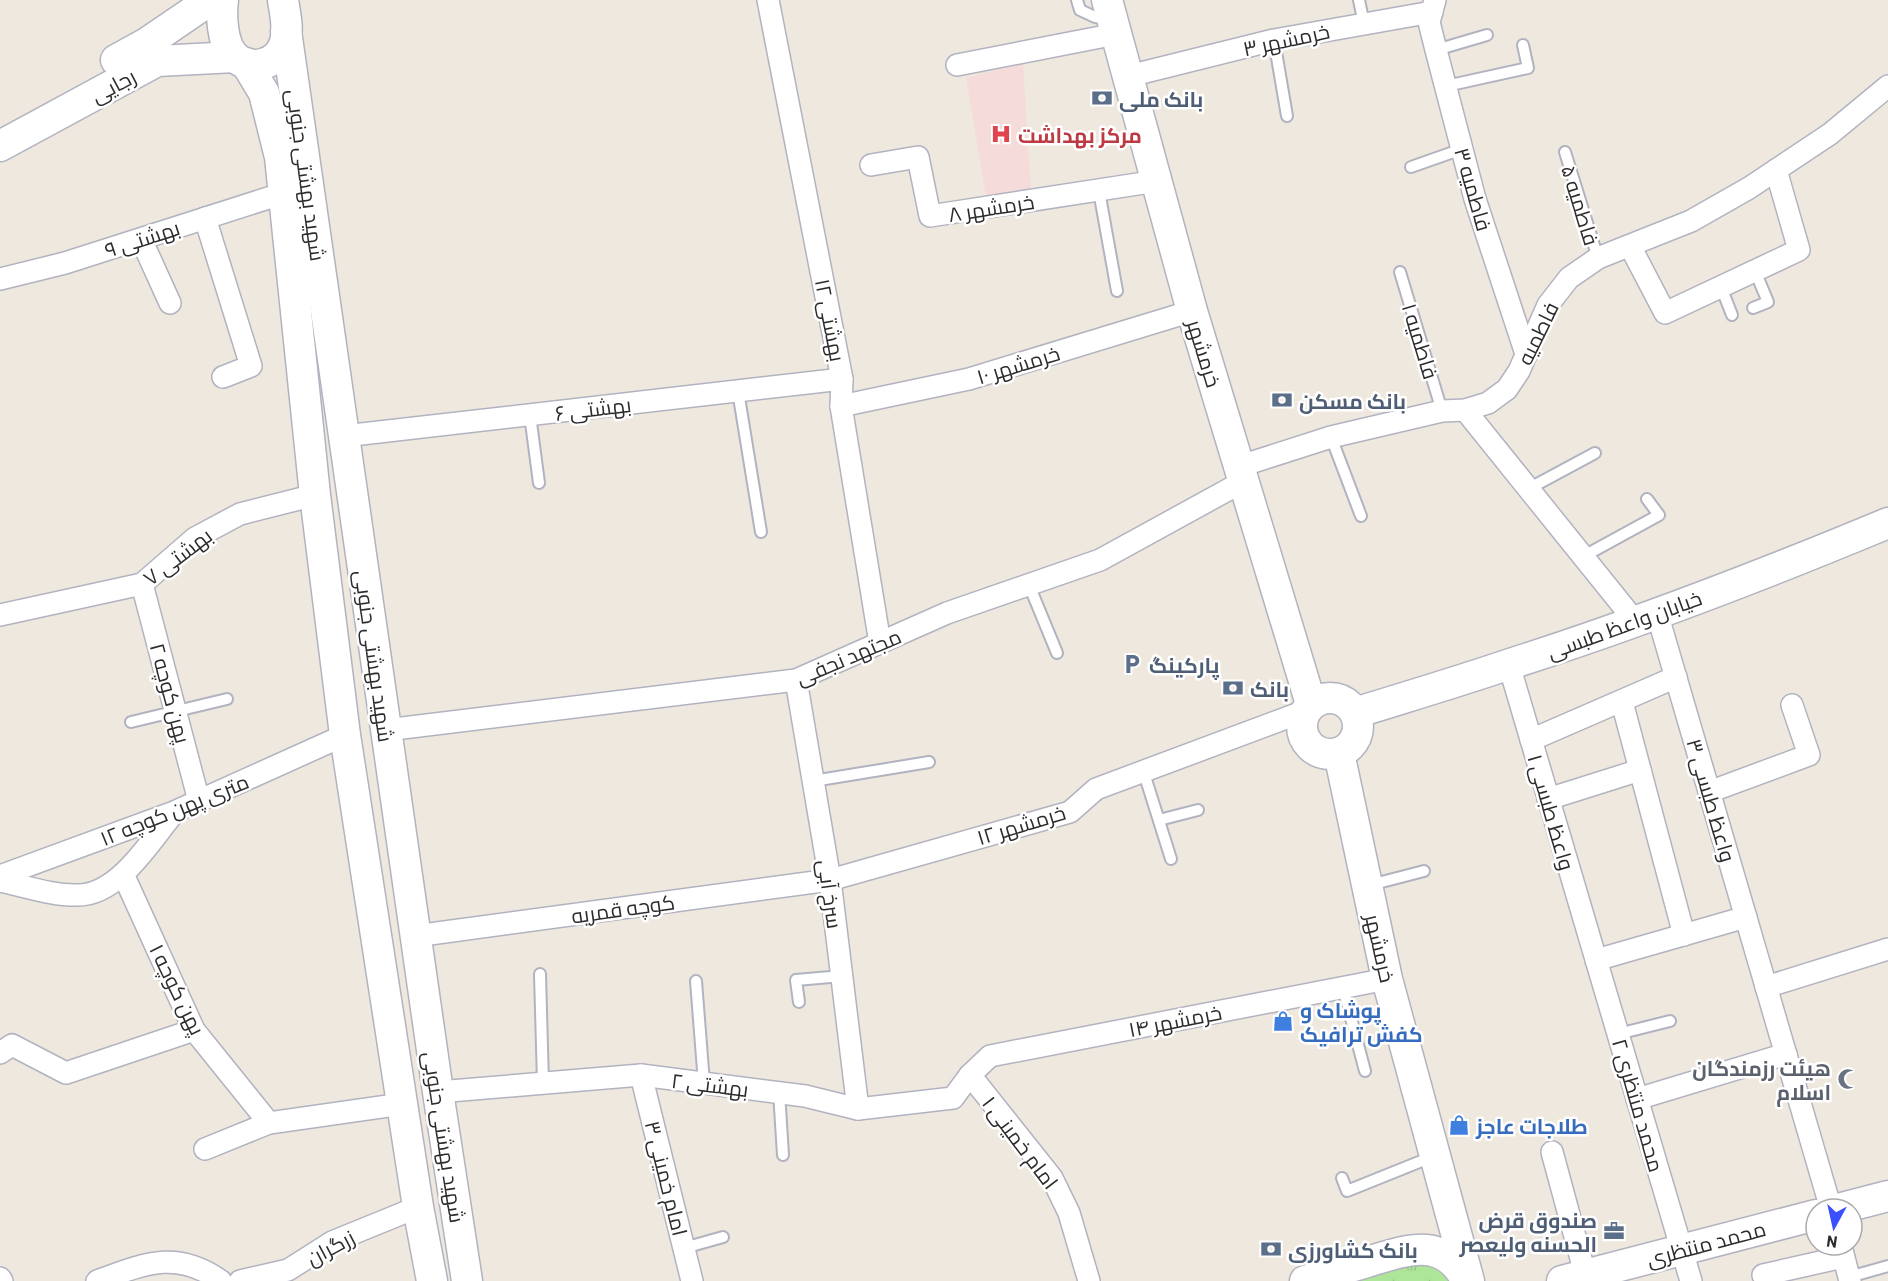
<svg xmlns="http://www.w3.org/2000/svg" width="1888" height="1281" font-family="Barlow,Cairo,sans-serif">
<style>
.medical{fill:#f5dcdb}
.grass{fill:url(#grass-tufts)}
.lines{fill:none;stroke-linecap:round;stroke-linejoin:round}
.lane-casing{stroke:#b2b3c0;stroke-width:14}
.street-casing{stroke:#b2b3c0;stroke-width:24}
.secondary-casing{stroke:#b2b3c0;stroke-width:33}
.lane{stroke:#fff;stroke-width:10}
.street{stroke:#fff;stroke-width:21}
.secondary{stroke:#fff;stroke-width:30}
.labels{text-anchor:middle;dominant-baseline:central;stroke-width:5;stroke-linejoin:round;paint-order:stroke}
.street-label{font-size:21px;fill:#2c2c2c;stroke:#fff}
.service-label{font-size:21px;font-weight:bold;fill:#4e5e75;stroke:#fff;text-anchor:start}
.health-label{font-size:21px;font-weight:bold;fill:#be3a42;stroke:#fff;text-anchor:start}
.shop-label{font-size:21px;font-weight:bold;fill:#366cbe;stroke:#fff;text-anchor:start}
.worship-label{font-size:21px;font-weight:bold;fill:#5b616d;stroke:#fff;text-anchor:end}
</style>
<defs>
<pattern id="grass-tufts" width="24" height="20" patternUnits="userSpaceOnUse" patternTransform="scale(1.5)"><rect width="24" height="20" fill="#ade699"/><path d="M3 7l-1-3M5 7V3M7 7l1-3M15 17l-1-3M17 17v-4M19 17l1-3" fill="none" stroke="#95c584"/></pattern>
</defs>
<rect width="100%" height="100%" fill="#eee8de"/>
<polygon class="medical" points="1023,63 1031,190 986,197 966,78"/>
<polygon class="grass" points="1415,1259 1436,1263 1450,1281 1348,1281"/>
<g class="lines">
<g class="lane-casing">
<g id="lane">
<polyline points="1077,0 1080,10 1095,17 1109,19"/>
<polyline points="1359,0 1364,24"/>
<polyline points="1274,40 1287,116"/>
<polyline points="1436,50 1487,35"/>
<polyline points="1446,86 1528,68 1523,45"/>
<polyline points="1565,152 1598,258"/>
<polyline points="1411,167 1462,149"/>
<polyline points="1099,191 1117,291"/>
<polyline points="1400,272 1442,411"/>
<polyline points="1721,287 1732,315"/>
<polyline points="1753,308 1768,302 1755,271"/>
<polyline points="738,391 761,532"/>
<polyline points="530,415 539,483"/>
<polyline points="1331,437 1361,516"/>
<polyline points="1530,488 1595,453"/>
<polyline points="1584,556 1659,515 1647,499"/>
<polyline points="1029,585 1057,653"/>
<polyline points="131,722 227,699"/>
<polyline points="1143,770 1171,859"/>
<polyline points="813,781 929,762"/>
<polyline points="1159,820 1198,810"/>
<polyline points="1370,885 1424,871"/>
<polyline points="540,974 543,1083"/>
<polyline points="696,981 704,1083"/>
<polyline points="1343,988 1365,1071"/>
<polyline points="799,1002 796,980 842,976"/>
<polyline points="1618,1034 1670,1021"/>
<polyline points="779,1092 783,1155"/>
<polyline points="1342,1178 1347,1191 1434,1156"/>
<polyline points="684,1248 723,1237"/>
<polyline points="1849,1277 1888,1266"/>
</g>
</g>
<g class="street-casing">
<g id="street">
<polyline points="768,0 842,379 841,406 880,643"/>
<polyline points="1435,0 1429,22 1436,50 1475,199 1526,354"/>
<polyline points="957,65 1116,34"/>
<polyline points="1141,73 1274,40 1432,12"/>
<polyline points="871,165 918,157 930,216 1157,181"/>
<polyline points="205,218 251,366 223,377"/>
<polyline points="141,239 170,303"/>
<polyline points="1630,246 1665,313 1799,250 1776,170"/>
<polyline points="0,279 65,263 284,193"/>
<polyline points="841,406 969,379 1192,311"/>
<polyline points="1465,410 1635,621"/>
<polyline points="344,436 842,379"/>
<polyline points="1253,462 1331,437 1442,411 1465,410 1488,403 1507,389 1519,371 1548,305 1569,278 1598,258 1691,221 1749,188 1830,134 1888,86"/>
<polyline points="142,584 199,801"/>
<polyline points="1657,613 1831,1209"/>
<polyline points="0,615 142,584 195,538 240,514 315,495"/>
<polyline points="1509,665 1691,1281"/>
<polyline points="796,680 830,880 858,1109"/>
<polyline points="1622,702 1684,935"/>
<polyline points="386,730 796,680 947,613 1100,560 1244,481"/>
<polyline points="1531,740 1676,677"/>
<polyline points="1709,792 1809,755 1792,705"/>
<polyline points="1548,799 1640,770"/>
<polyline points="123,874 194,1030 269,1123"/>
<polyline points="0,876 174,812 345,735"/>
<path d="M0,881C25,886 53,896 78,895C119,895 150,841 174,813"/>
<polyline points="415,936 830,880 1070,812 1096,789 1305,711"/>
<polyline points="1596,960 1746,917"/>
<polyline points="1766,987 1888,949"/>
<polyline points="0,1053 12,1045 66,1073 194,1030"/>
<polyline points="641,1075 692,1281"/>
<polyline points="970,1075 1052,1178 1069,1213 1089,1281"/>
<polyline points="438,1092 641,1075 805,1096 858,1109 953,1098 970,1075 990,1056 1387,979"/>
<polyline points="1637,1099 1786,1054"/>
<polyline points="205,1149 269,1123 402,1104"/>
<polyline points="1552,1152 1587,1281"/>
<polyline points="1841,1246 1850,1281"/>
<polyline points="1763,1275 1843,1257"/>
<polyline points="0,1278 2,1281"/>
<path d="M97,1281C144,1264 176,1249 221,1281"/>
<polyline points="240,1281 288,1270 332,1242 418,1207"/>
</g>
</g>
<g class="secondary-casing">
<g id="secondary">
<path d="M223,0C221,15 222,42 233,55C249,73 279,65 285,42C289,30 285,13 283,0"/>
<polyline points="1107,0 1192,311 1311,704"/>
<polyline points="286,31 438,1092 467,1281"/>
<polyline points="116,60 147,43 210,0"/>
<polyline points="246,63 264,93 280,157 315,495 345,735 418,1207 432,1281"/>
<polyline points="0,146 157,61 235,57"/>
<circle cx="1330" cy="726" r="28"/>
<path d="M1355,713C1406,697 1457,682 1507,665C1636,624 1763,575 1888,523"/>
<polyline points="1339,753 1387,979 1469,1281"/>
<polyline points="1838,1209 1888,1196"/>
<path d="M1305,1281C1326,1275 1346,1268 1367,1262C1407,1250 1443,1235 1467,1281"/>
<polyline points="1562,1281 1816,1215"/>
</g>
</g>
<use href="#lane" class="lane"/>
<use href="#street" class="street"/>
<use href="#secondary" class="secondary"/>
</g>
<defs>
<g id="bank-bare" transform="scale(1.62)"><path d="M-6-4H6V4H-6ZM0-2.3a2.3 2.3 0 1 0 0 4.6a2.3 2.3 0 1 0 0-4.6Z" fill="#5c6f8a" stroke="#fff" stroke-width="2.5" paint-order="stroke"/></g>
<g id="hospital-bare" transform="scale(1.62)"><path d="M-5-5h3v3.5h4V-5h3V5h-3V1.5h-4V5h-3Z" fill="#e0444e" stroke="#fff" stroke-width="2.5" paint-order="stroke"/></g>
<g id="parking-bare" transform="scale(1.62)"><path d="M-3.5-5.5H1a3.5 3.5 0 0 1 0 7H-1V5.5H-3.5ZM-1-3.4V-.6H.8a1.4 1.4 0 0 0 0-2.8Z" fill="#5c6f8a" stroke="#fff" stroke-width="2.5" paint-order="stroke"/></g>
<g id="shop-bare" transform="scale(1.62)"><path d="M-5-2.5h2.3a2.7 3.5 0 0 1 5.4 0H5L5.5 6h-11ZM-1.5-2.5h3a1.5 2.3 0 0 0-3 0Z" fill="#3f7fe0" stroke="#fff" stroke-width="2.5" paint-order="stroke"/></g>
<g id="mosque-bare" transform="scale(1.62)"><path d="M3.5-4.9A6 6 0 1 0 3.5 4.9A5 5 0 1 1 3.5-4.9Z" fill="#6b7280" stroke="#fff" stroke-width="2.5" paint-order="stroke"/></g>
<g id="office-bare" transform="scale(1.62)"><path d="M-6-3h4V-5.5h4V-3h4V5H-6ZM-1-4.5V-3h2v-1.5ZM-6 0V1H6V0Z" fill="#5c6f8a" stroke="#fff" stroke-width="2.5" paint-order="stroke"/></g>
</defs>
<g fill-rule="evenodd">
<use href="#bank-bare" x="1102" y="98"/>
<use href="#hospital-bare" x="1001" y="134"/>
<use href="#bank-bare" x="1282" y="400"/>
<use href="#parking-bare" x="1132" y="664"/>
<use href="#bank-bare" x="1233" y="688"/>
<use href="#shop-bare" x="1283" y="1021"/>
<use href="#mosque-bare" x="1848" y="1079"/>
<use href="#shop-bare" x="1459" y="1125"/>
<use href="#office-bare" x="1614" y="1231"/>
<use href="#bank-bare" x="1271" y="1249"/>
</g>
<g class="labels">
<g class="street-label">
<text transform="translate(1286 39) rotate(-12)">خرمشهر ۳</text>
<text transform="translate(113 85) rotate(-28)">رجایی</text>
<text transform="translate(307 175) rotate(82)">شهید بهشتی جنوبی</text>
<text transform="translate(1474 189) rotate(74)">فاطمیه ۳</text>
<text transform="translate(1581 205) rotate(73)">فاطمیه ۵</text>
<text transform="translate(991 207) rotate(-9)">خرمشهر ۸</text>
<text transform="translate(142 238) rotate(-18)">بهشتی ۹</text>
<text transform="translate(831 320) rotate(79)">بهشتی ۱۲</text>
<text transform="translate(1537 333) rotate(-64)">فاطمیه</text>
<text transform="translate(1421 341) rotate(73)">فاطمیه ۱</text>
<text transform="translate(1205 353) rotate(73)">خرمشهر</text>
<text transform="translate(1018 364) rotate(-17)">خرمشهر ۱۰</text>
<text transform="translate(593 408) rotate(-7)">بهشتی ۶</text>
<text transform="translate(177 556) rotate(-37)">بهشتی ۷</text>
<text transform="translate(1624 624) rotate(-20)">خیابان واعظ طبسی</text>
<text transform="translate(375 656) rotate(82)">شهید بهشتی جنوبی</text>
<text transform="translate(848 656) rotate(-23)">مجتهد نجفی</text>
<text transform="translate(171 693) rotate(75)">پهن کوچه ۲</text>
<text transform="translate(1712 800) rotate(74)">واعظ طبسی ۳</text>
<text transform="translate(174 809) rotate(-22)">۱۲ متری پهن کوچه</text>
<text transform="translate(1552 812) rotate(74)">واعظ طبسی ۱</text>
<text transform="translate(1021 824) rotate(-17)">خرمشهر ۱۲</text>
<text transform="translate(831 894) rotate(82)">سرخ آبی</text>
<text transform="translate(623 908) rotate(-8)">کوچه قمریه</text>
<text transform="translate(1381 948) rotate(77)">خرمشهر</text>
<text transform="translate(178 989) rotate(64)">پهن کوچه ۱</text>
<text transform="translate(1175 1020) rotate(-11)">خرمشهر ۱۴</text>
<text transform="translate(710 1084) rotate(7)">بهشتی ۲</text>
<text transform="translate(1639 1105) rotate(74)">محمد منتظری ۲</text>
<text transform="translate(445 1137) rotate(81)">شهید بهشتی جنوبی</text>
<text transform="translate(1021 1142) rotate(53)">امام خمینی ۱</text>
<text transform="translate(667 1178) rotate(76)">امام خمینی ۳</text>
<text transform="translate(1706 1243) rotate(-15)">محمد منتظری</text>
<text transform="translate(330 1247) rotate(-28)">زرگران</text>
</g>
<g class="service-label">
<text x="1119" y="98">بانک ملی</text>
<text x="1299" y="400">بانک مسکن</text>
<text x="1149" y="664">پارکینگ</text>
<text x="1250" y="688">بانک</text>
<text x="1597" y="1219" text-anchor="end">صندوق قرض<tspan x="1597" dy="24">الحسنه ولیعصر</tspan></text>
<text x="1288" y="1249">بانک کشاورزی</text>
</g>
<g class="health-label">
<text x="1018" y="134">مرکز بهداشت</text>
</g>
<g class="shop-label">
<text x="1300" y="1009">پوشاک و<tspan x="1300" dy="24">کفش ترافیک</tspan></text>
<text x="1476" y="1125">طلاجات عاجز</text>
</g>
<g class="worship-label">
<text x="1831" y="1067">هیئت رزمندگان<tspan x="1831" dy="24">اسلام</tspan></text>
</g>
</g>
<g transform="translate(1834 1227) rotate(188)"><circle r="28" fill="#ffffff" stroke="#ababab" stroke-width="1.5"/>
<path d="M0-4.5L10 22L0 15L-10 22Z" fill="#3a50ff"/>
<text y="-9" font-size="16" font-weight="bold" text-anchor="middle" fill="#2c2c2c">N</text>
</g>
</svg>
